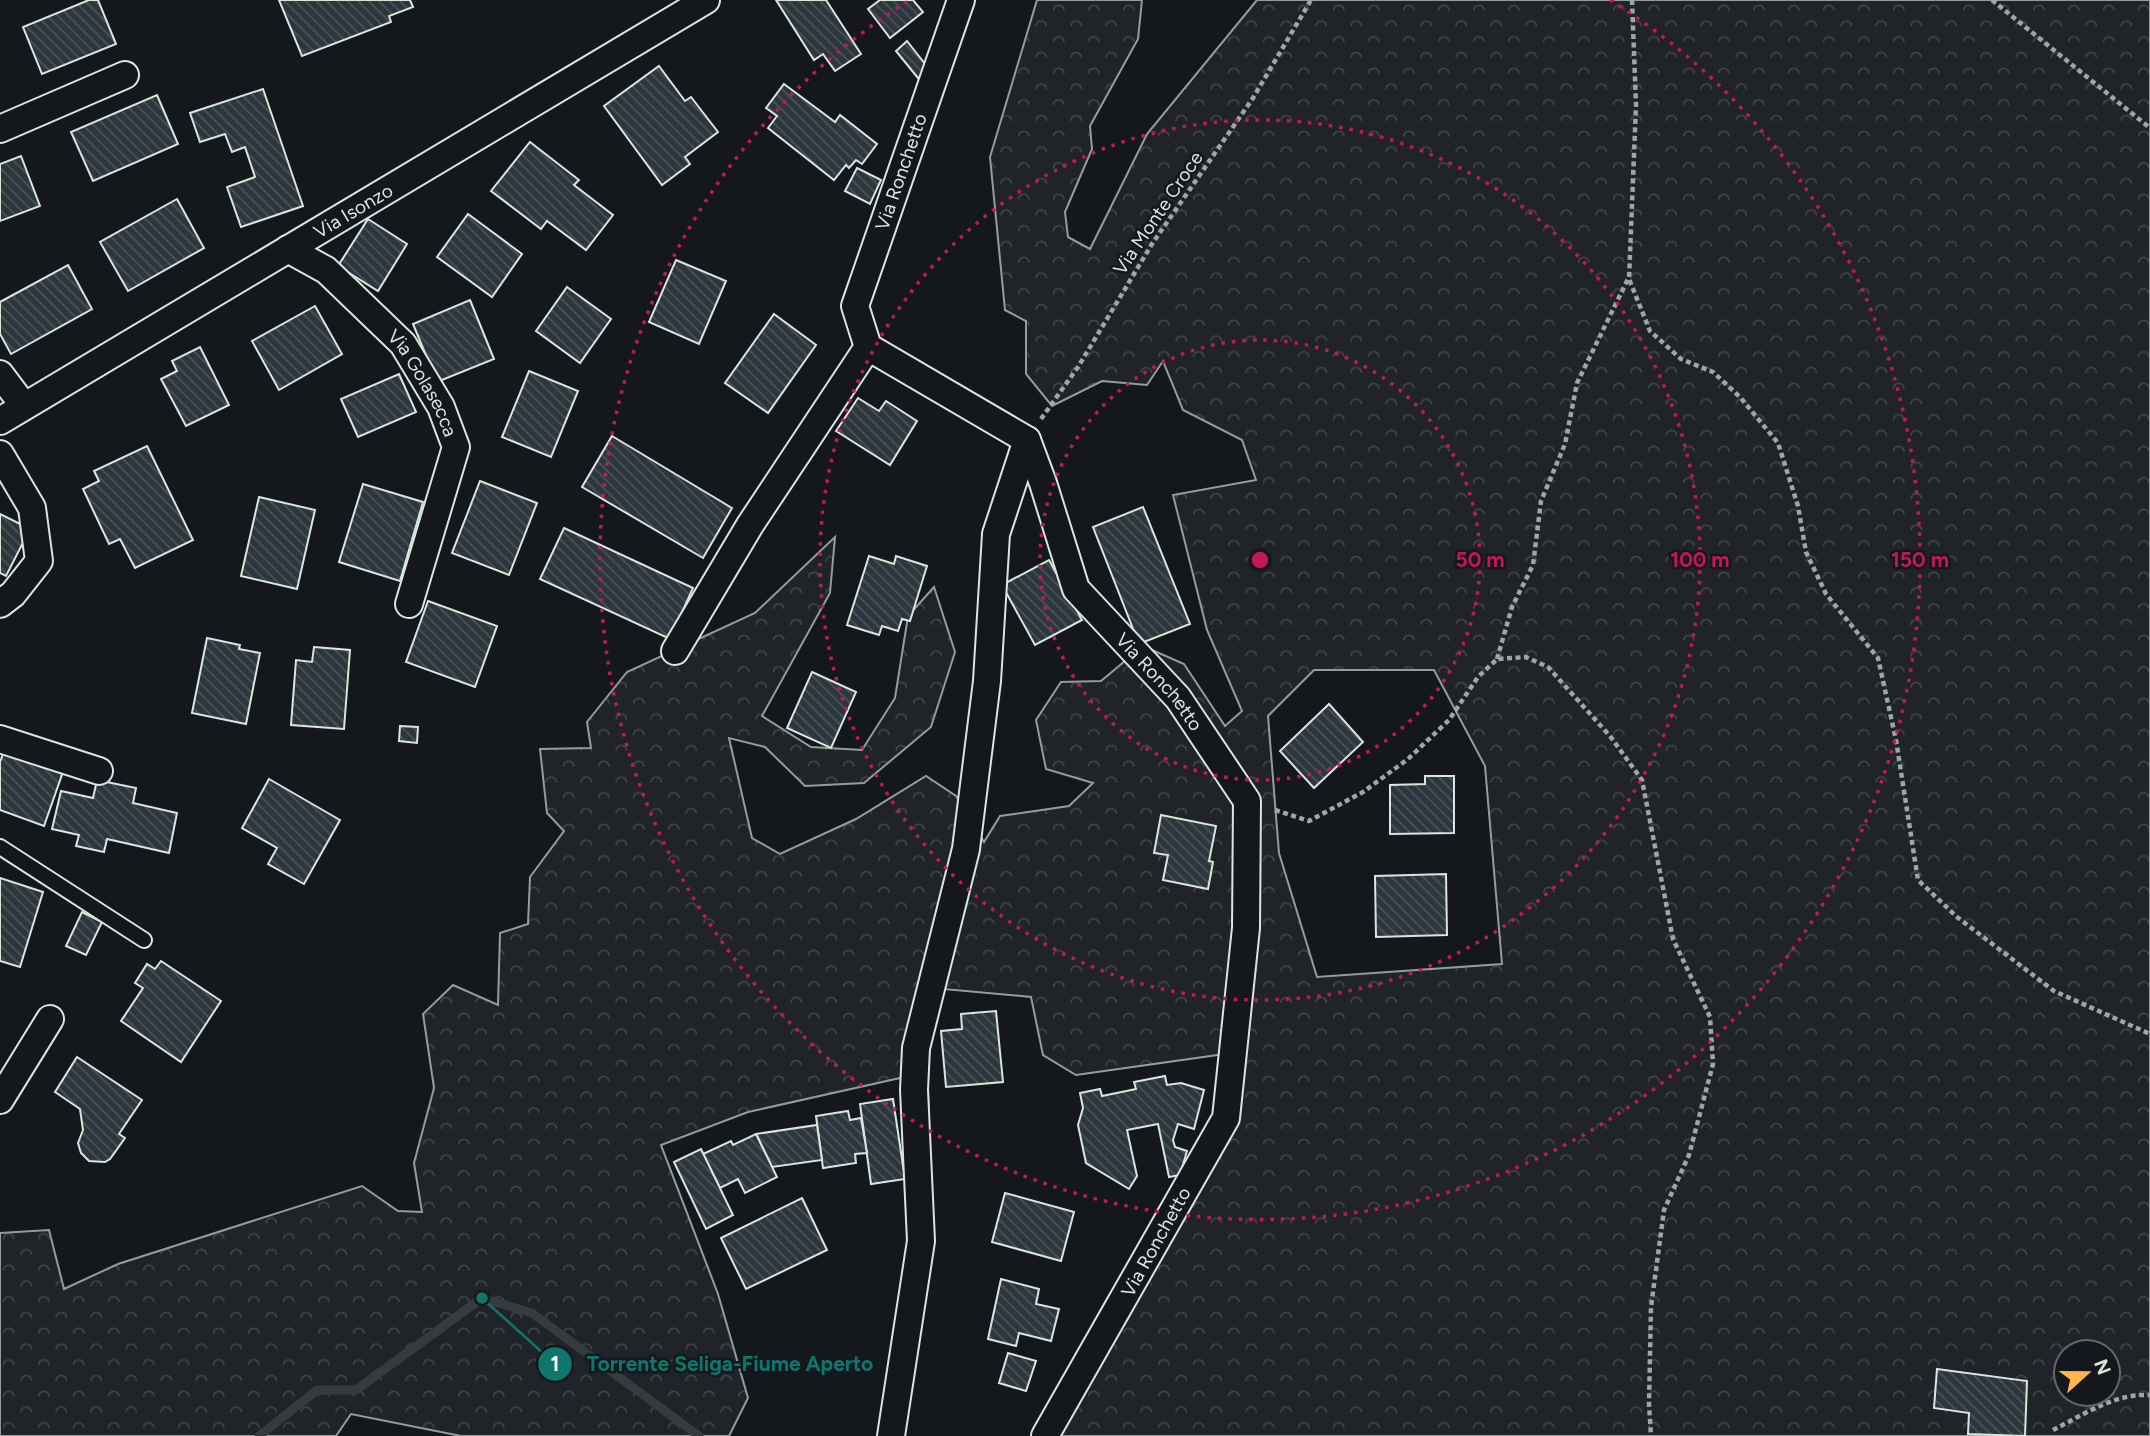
<svg xmlns="http://www.w3.org/2000/svg" width="2150" height="1436" font-family="Figtree,sans-serif">
<style>
.forest{fill:url(#forest-crowns);stroke:#939e99;stroke-width:2;fill-rule:evenodd}
.lines{fill:none;stroke-linecap:round;stroke-linejoin:round}
.stream{stroke:#363b3e;stroke-width:9}
.building{fill:url(#building-back-hatch);stroke:#d8e6dc;stroke-width:2}
.lane-casing{stroke:#d8e6dc;stroke-width:18}
.street-casing{stroke:#d8e6dc;stroke-width:30}
.path{stroke:#9da8a2;stroke-width:4.5;stroke-dasharray:5 3.5;stroke-linecap:butt}
.lane{stroke:#14181c;stroke-width:14}
.street{stroke:#14181c;stroke-width:26}
.ring{fill:none;stroke:#c2185b;stroke-width:3.5;stroke-dasharray:3.5 7}
.labels{text-anchor:middle;dominant-baseline:central;stroke-width:5;stroke-linejoin:round;paint-order:stroke}
.street-label{font-size:19px;fill:#d8e6dc;stroke:#14181c}
.centre{fill:#c2185b;stroke:#14181c;stroke-width:3.5}
.ring-label{font-size:21px;text-anchor:middle;font-weight:bold;fill:#c2185b;stroke:#14181c;stroke-width:5;stroke-linejoin:round;paint-order:stroke}
.leader{fill:none;stroke:#0f766e;stroke-width:2.5}
.callout-dot{fill:#0f766e;stroke:#14181c;stroke-width:2.5}
.mark-label{font-size:21px;text-anchor:middle;font-weight:bold;fill:#fff}
.callout-label{font-size:21px;text-anchor:middle;font-weight:bold;fill:#0f766e;stroke:#14181c;stroke-width:5;stroke-linejoin:round;paint-order:stroke}
</style>
<defs>
<pattern id="forest-crowns" width="20" height="18" patternUnits="userSpaceOnUse" patternTransform="scale(1.75)"><rect width="20" height="18" fill="#202428"/><path d="M2 6a3 3 0 1 1 6 0M12 15a3 3 0 1 1 6 0" fill="none" stroke="#404447"/></pattern>
<pattern id="building-back-hatch" width="6" height="6" patternUnits="userSpaceOnUse" patternTransform="scale(1.75)"><rect width="6" height="6" fill="#2c363c"/><path d="M-1 5l2 2M0 0l6 6M5-1l2 2" fill="none" stroke="#4a5358"/></pattern>
</defs>
<rect width="100%" height="100%" fill="#14181c"/>
<path class="forest" d="M1037,0H1142L1138,39L1090,126L1092,149L1065,212L1068,237L1090,249L1147,134L1257,0H2150V1436H1033L1219,1116L1225,1054L1076,1075L1043,1055L1031,997L944,989L927,1052L932,1234L916,1242L909,1076L748,1112L661,1145L718,1294L748,1398L729,1436H461L351,1414L336,1436H0V1233L49,1230L64,1289L118,1264L362,1186L398,1211L422,1212L414,1163L434,1088L423,1014L453,985L498,1005L500,933L528,924L530,877L564,831L547,813L540,749L591,748L587,722L627,672L755,613L835,537L830,593L762,716L811,747L862,750L895,698L908,616L934,587L955,652L931,727L864,783L805,786L765,747L729,738L752,838L780,854L856,819L926,776L956,796L984,842L1000,816L1069,806L1093,783L1046,769L1036,720L1061,682L1101,681L1143,646L1184,664L1225,726L1242,711L1207,630L1173,495L1256,480L1242,440L1183,410L1163,361L1147,385L1102,381L1052,406L1026,374V321L1005,310L990,157ZM1314,670H1434L1485,766L1502,964L1317,977L1279,853L1268,716ZM2066,1352H2108V1394H2066Z"/>
<g class="lines">
<polyline class="stream" points="259,1436 317,1390 356,1390 482,1298 532,1313 699,1436"/>
</g>
<g class="building">
<polygon points="89,0 98,0 116,44 42,74 23,27"/>
<polygon points="279,0 410,0 413,7 389,16 391,22 302,56"/>
<polygon points="776,0 826,0 861,54 835,71 823,54 814,60"/>
<polygon points="880,0 913,0 923,12 890,38 868,9"/>
<polygon points="907,41 929,69 918,78 896,51"/>
<polygon points="659,66 685,101 691,97 718,132 685,157 690,164 662,185 604,106"/>
<polygon points="784,84 835,122 840,115 877,144 862,164 856,160 849,168 846,165 834,180 768,128 777,116 766,108"/>
<polygon points="263,89 303,206 241,227 227,187 255,177 245,147 232,152 225,134 200,142 190,113"/>
<polygon points="157,95 178,144 93,181 71,132"/>
<polygon points="530,142 579,180 574,185 613,215 586,250 547,221 541,229 491,191"/>
<polygon points="21,156 40,206 0,221 0,164"/>
<polygon points="857,168 881,180 870,204 845,191"/>
<polygon points="177,199 204,248 128,291 100,242"/>
<polygon points="468,214 522,254 492,297 437,257"/>
<polygon points="368,219 407,244 378,291 338,266"/>
<polygon points="676,260 726,281 699,344 649,322"/>
<polygon points="68,265 92,309 11,354 0,334 0,302"/>
<polygon points="567,287 611,319 580,363 536,331"/>
<polygon points="470,300 494,359 437,382 413,324"/>
<polygon points="315,306 342,354 279,390 252,341"/>
<polygon points="774,314 816,345 768,413 725,383"/>
<polygon points="200,347 229,405 186,426 161,379 177,371 172,361"/>
<polygon points="529,371 578,391 551,457 502,437"/>
<polygon points="399,374 416,412 358,437 341,399"/>
<polygon points="858,398 879,411 886,401 917,421 890,465 836,431"/>
<polygon points="612,436 732,508 703,558 582,487"/>
<polygon points="147,446 193,540 135,568 120,539 109,544 83,489 99,481 94,471"/>
<polygon points="480,481 537,503 509,575 452,553"/>
<polygon points="363,484 423,502 400,581 339,562"/>
<polygon points="259,497 315,510 297,589 241,576"/>
<polygon points="1143,507 1190,624 1139,644 1093,527"/>
<polygon points="0,514 30,529 6,576 0,573"/>
<polygon points="564,528 693,588 670,639 540,579"/>
<polygon points="869,556 894,564 896,556 927,566 910,621 902,619 898,631 882,626 879,635 847,625"/>
<polygon points="1049,560 1082,620 1035,645 1002,585"/>
<polygon points="428,601 497,626 475,687 406,662"/>
<polygon points="207,638 240,645 239,649 260,653 246,724 192,713"/>
<polygon points="314,647 350,650 344,729 291,725 296,660 312,662"/>
<polygon points="812,672 856,692 831,748 787,728"/>
<polygon points="1329,704 1363,742 1314,788 1280,751"/>
<polygon points="400,726 418,727 417,743 399,741"/>
<polygon points="6,746 65,766 44,826 0,810 0,762"/>
<polygon points="1425,776 1454,776 1454,833 1390,834 1390,785 1425,784"/>
<polygon points="269,779 340,820 304,884 268,864 277,848 242,828"/>
<polygon points="97,780 136,788 133,803 177,813 169,853 107,839 104,852 76,846 79,835 52,829 61,791 93,798"/>
<polygon points="1161,815 1216,826 1209,861 1213,862 1208,889 1163,880 1168,855 1154,853"/>
<polygon points="1446,874 1447,935 1376,937 1375,876"/>
<polygon points="0,878 43,892 20,967 0,961"/>
<polygon points="82,912 102,922 86,955 66,946"/>
<polygon points="161,961 221,1001 181,1062 121,1021 143,988 135,983 147,964 155,969"/>
<polygon points="996,1011 1003,1082 946,1087 941,1031 962,1029 961,1014"/>
<polygon points="77,1057 142,1100 119,1134 125,1138 110,1159 105,1162 89,1161 81,1153 78,1143 83,1130 80,1109 55,1092"/>
<polygon points="1165,1076 1167,1085 1181,1083 1204,1090 1194,1129 1178,1124 1173,1140 1175,1147 1187,1151 1180,1175 1169,1177 1158,1124 1127,1130 1137,1176 1129,1189 1086,1163 1078,1125 1083,1108 1080,1093 1100,1089 1102,1096 1136,1089 1134,1082"/>
<polygon points="893,1099 905,1179 871,1184 860,1104"/>
<polygon points="848,1111 850,1120 861,1118 867,1153 855,1154 856,1163 823,1168 816,1116"/>
<polygon points="817,1125 822,1160 772,1167 756,1134"/>
<polygon points="756,1134 777,1177 745,1193 738,1179 720,1188 703,1154 731,1141 733,1145"/>
<polygon points="701,1149 733,1215 706,1229 674,1162"/>
<polygon points="1005,1193 1074,1212 1061,1261 992,1242"/>
<polygon points="802,1198 827,1250 746,1289 721,1238"/>
<polygon points="1001,1279 1039,1289 1036,1304 1059,1309 1051,1341 1019,1333 1016,1346 988,1339"/>
<polygon points="1008,1353 1036,1361 1026,1391 999,1383"/>
<polygon points="1937,1369 2027,1381 2025,1436 1968,1434 1969,1413 1934,1408"/>
</g>
<g class="lines">
<g class="lane-casing">
<polyline id="lane" points="0,847 144,940"/>
</g>
<g class="street-casing">
<g id="street">
<path id="s1" d="M961,0L855,306L868,347L1027,440L1043,483L1076,589L1178,698L1247,801L1246,928L1226,1118L1045,1436"/>
<polyline points="0,129 125,75"/>
<path id="s2" d="M288,249L326,270L403,344L441,407L456,447L409,604"/>
<polyline points="0,374 24,406"/>
<path id="s3" d="M0,421L706,0"/>
<polyline points="0,454 32,508 39,561 13,594 0,604"/>
<polyline points="675,651 750,525 868,347"/>
<polyline points="0,739 99,771"/>
<polyline points="0,1100 50,1019"/>
<polyline points="891,1436 921,1241 914,1090 916,1048 966,849 987,681 996,534 1027,440"/>
</g>
</g>
<g class="path">
<polyline points="1632,0 1636,105 1629,279 1650,331 1681,359 1713,372 1740,397 1778,443 1798,506 1806,552 1826,594 1878,658 1896,740 1918,880 1957,917 2054,991 2150,1034"/>
<polyline points="1992,0 2150,128"/>
<polyline points="1041,419 1078,367 1152,244 1253,98 1311,0"/>
<polyline points="1497,659 1512,607 1533,565 1541,501 1565,444 1577,383 1628,279"/>
<polyline points="1275,810 1309,821 1363,792 1408,759 1449,720 1478,677 1497,659 1526,657 1548,667 1610,736 1642,780 1673,939 1710,1017 1713,1064 1689,1155 1664,1210 1651,1307 1649,1404 1651,1436"/>
<path d="M2053,1430C2083,1415 2115,1393 2150,1395"/>
</g>
<use href="#lane" class="lane"/>
<use href="#street" class="street"/>
</g>
<g class="ring">
<circle cx="1260" cy="560" r="220"/>
<circle cx="1260" cy="560" r="440"/>
<path d="M1610 0A660 660 0 1 1 910 0"/>
</g>
<g class="labels">
<g class="street-label">
<text transform="translate(901 172) rotate(-71)">Via Ronchetto</text>
<text stroke="none"><textPath href="#s3" startOffset="411">Via Isonzo</textPath></text>
<text transform="translate(1158 213) rotate(-56)">Via Monte Croce</text>
<text stroke="none"><textPath href="#s2" startOffset="194">Via Golasecca</textPath></text>
<text stroke="none"><textPath href="#s1" startOffset="833">Via Ronchetto</textPath></text>
<text transform="translate(1156 1242) rotate(-61)">Via Ronchetto</text>
</g>
</g>
<circle cx="1260" cy="560" r="10" class="centre"/>
<g class="ring-label">
<text x="1480" y="567">50 m</text>
<text x="1700" y="567">100 m</text>
<text x="1920" y="567">150 m</text>
</g>
<path class="leader" d="M482 1298L555 1364"/>
<g class="callout-dot">
<circle cx="482" cy="1298" r="7"/>
<circle cx="555" cy="1364" r="18"/>
</g>
<g class="mark-label">
<text x="555" y="1371">1</text>
</g>
<g class="callout-label">
<text x="730" y="1371">Torrente Seliga-Fiume Aperto</text>
</g>
<g transform="translate(2087 1373) rotate(69)"><circle r="33" fill="#14181c" stroke="#626a69" stroke-width="2"/>
<path d="M0-5L12 26L0 18L-12 26Z" fill="#ffb74d"/>
<text y="-10" font-size="19" font-weight="bold" text-anchor="middle" fill="#d8e6dc">N</text>
</g>
</svg>
